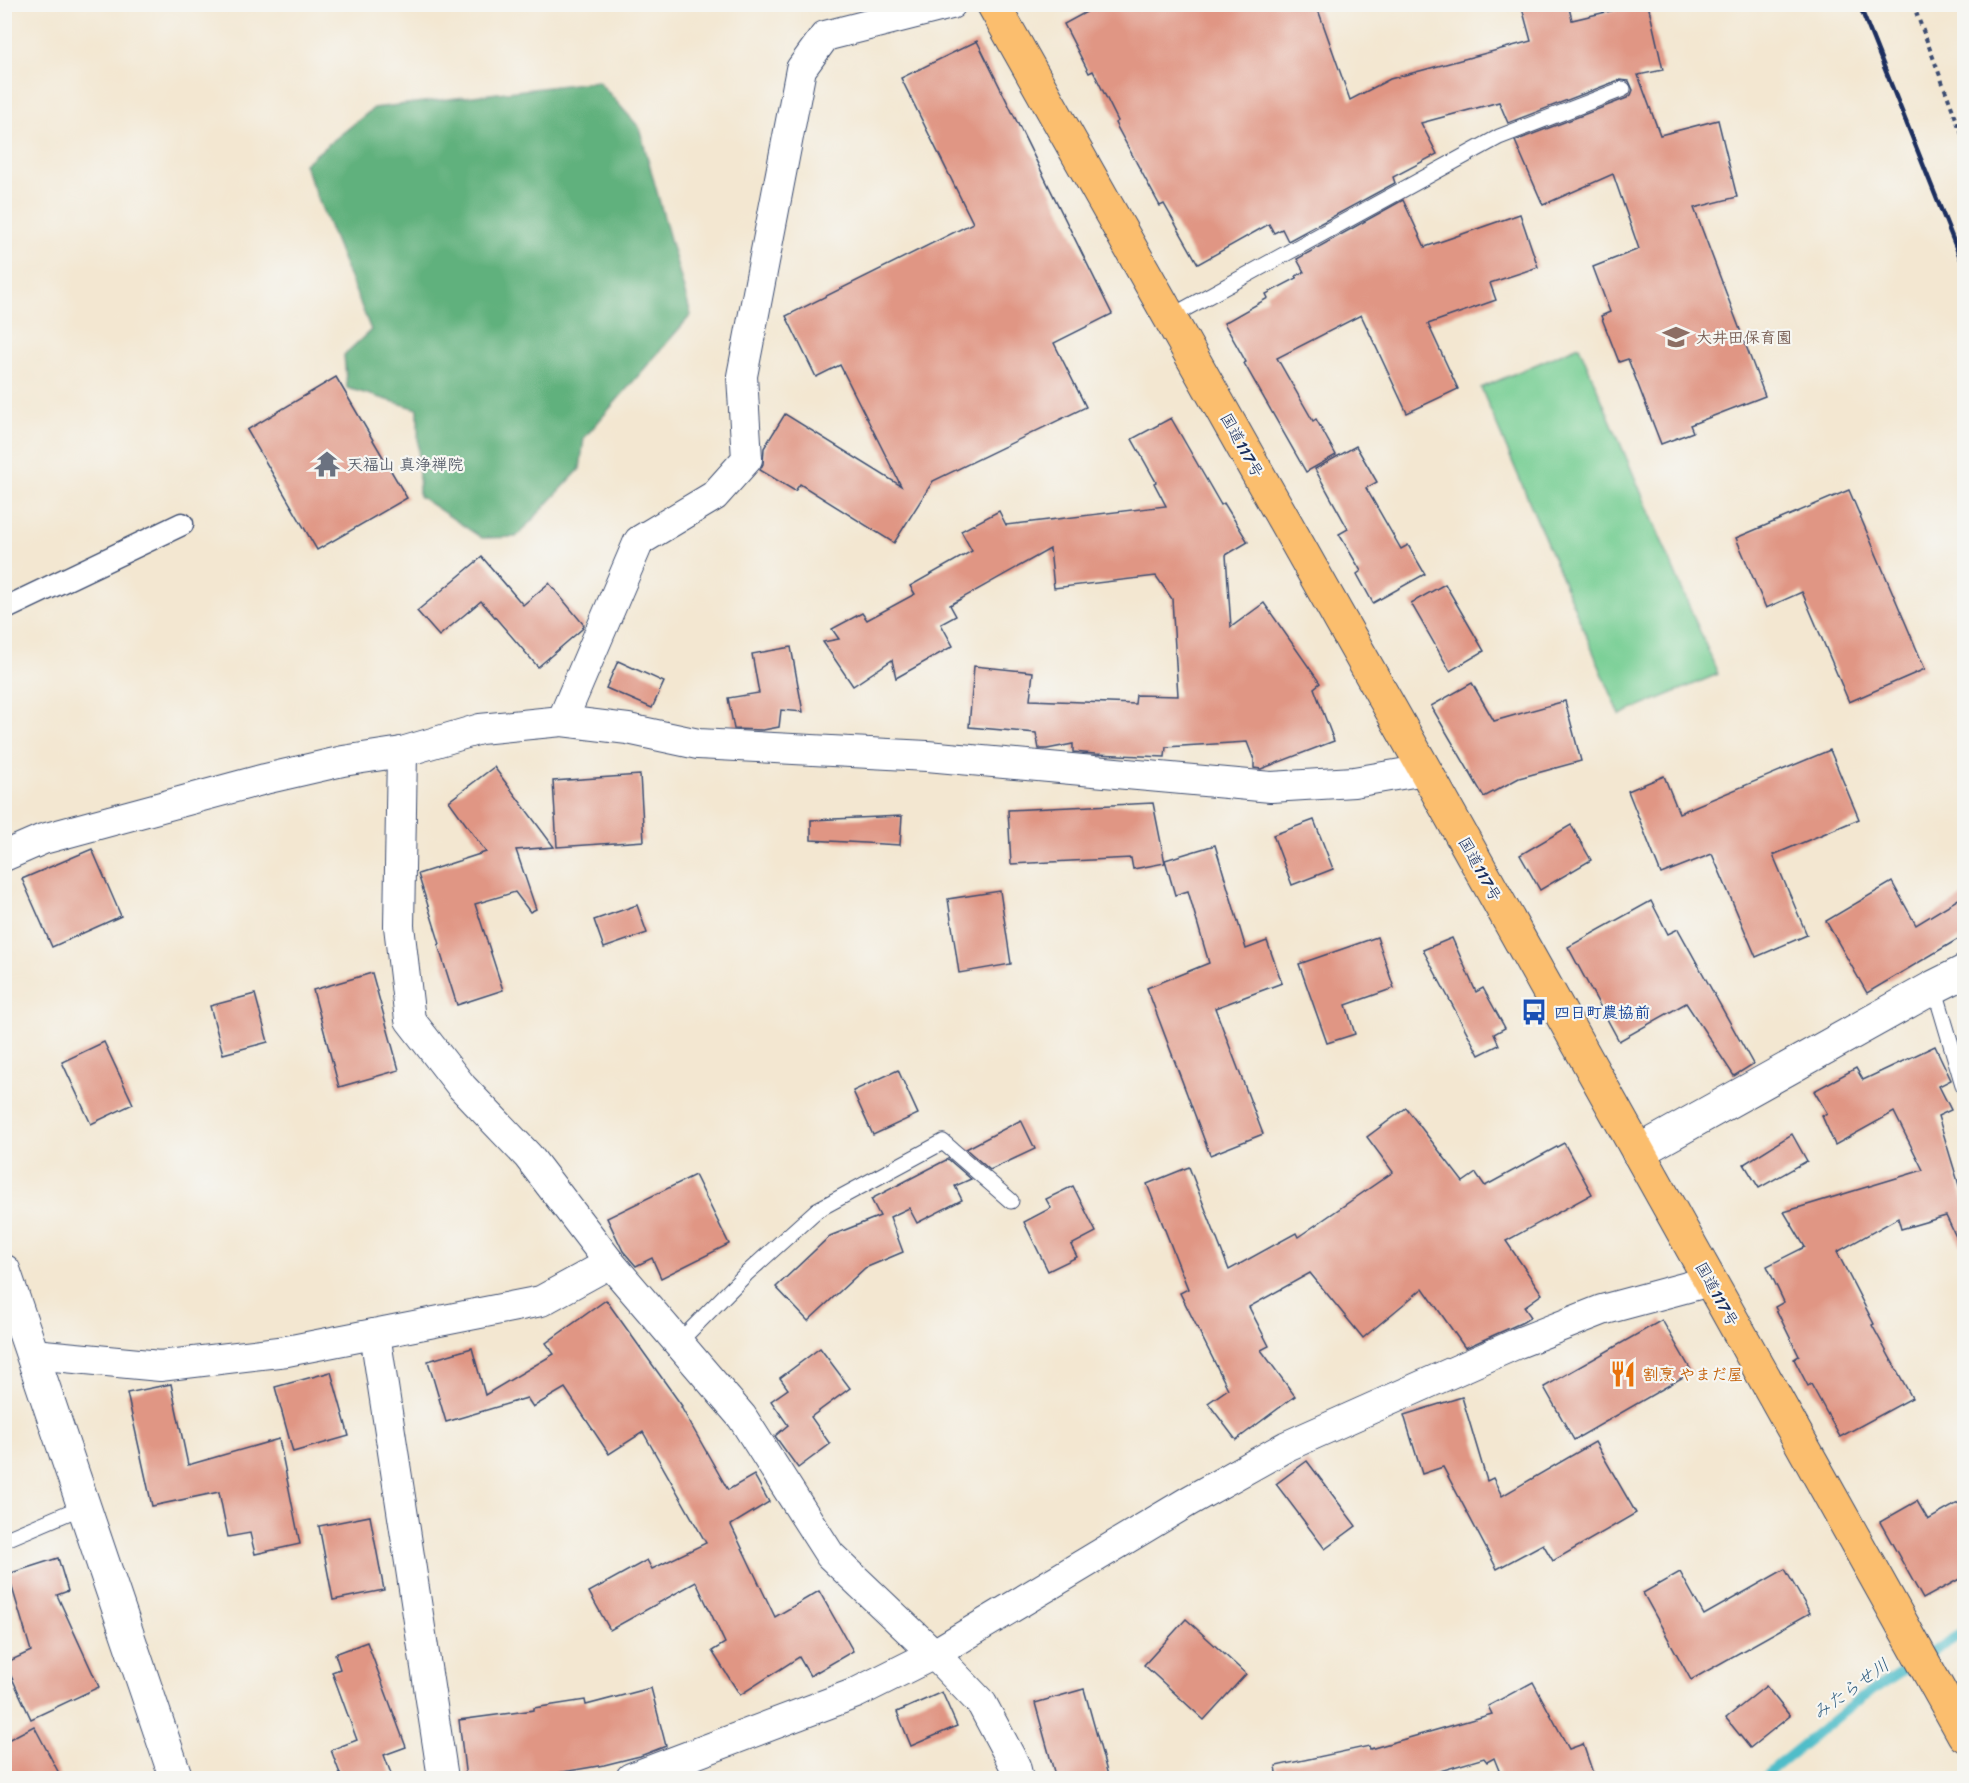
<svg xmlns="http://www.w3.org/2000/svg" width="1969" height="1783" font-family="Sriracha,'Klee One',sans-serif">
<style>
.green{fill:#76ce93;stroke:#487e78;stroke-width:1.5}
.forest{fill:#60b17d;stroke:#3e706e;stroke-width:1.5}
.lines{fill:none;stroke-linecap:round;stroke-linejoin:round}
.stream{stroke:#50bdc9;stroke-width:10}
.building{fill:#e09684}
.service-casing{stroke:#3b4b6f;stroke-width:17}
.pedestrian-casing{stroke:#3b4b6f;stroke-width:25}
.minor-casing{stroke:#3b4b6f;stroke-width:32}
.tertiary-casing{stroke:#3b4b6f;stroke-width:35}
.trunk-casing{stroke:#3b4b6f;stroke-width:35}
.path{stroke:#3b4b6f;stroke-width:4;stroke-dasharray:4.5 4.5;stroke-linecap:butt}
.service{stroke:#fff;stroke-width:15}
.pedestrian{stroke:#fff;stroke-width:22}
.minor{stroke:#fff;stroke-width:30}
.tertiary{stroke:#fff;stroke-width:33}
.trunk{stroke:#fbbe6e;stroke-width:33}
.rail{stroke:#1b2f5e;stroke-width:4.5}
.labels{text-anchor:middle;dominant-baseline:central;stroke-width:4.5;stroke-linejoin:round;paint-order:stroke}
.education-label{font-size:16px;font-weight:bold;fill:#785e54;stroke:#f6f6f2;text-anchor:start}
.street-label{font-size:16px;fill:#1b2f5e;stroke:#f6f6f2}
.worship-label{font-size:16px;font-weight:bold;fill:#5b616d;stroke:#f6f6f2;text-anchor:start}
.transit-label{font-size:16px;font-weight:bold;fill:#164399;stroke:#f6f6f2;text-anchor:start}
.food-label{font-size:16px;font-weight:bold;fill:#c56008;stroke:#f6f6f2;text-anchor:start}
.water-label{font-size:18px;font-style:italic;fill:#2b5a7e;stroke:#f6f6f2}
</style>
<rect width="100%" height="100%" fill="#f6f6f2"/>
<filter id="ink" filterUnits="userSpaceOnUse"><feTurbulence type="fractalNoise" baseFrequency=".0167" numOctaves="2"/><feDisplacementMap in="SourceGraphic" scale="12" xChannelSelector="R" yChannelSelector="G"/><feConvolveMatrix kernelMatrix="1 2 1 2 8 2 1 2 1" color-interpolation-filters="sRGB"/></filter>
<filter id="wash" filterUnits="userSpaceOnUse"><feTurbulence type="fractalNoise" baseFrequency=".008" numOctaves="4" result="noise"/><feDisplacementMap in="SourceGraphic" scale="24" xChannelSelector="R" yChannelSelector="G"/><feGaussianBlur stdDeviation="1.35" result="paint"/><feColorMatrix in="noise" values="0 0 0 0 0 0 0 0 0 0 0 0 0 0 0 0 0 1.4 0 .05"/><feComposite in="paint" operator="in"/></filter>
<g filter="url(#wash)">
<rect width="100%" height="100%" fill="#f3e7d1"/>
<polygon class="green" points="1579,346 1718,674 1620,715 1481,388"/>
<polygon class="forest" points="598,81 639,127 691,315 584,438 580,469 516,537 482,538 419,496 418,409 347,388 344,355 371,330 304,164 374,108"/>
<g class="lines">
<polyline class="stream" points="1762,1778 1861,1698 1964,1632"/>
</g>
<g id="blocks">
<g class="building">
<polygon points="1101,4 1316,4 1350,100 1390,79 1531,41 1521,4 1568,4 1572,20 1640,4 1648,4 1663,70 1638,75 1660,135 1718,120 1737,197 1694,208 1765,396 1690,425 1693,432 1661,444 1628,359 1619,362 1601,316 1610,312 1593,267 1639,249 1613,174 1543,205 1515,141 1627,98 1631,95 1633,90 1629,81 1619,80 1508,123 1499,102 1421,123 1437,154 1393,177 1395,183 1288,241 1282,229 1274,233 1269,224 1198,264 1164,204 1160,206 1115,123 1118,121 1093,71 1089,73 1064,24"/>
<polygon points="977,41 1112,314 1054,343 1086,407 933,481 894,543 800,484 795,491 760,470 763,464 764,448 785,414 901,486 840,365 816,377 786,316 973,223 901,78"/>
<polygon points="1403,200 1425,247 1520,214 1538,267 1490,283 1496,300 1428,324 1458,389 1407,413 1361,315 1277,358 1313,421 1316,419 1336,455 1306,472 1244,363 1246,362 1224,323 1268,298 1266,294 1297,278 1296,276 1304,272 1297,259"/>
<polygon points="336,377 407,498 317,550 247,430"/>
<polygon points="1171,418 1221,505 1224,503 1248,542 1226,555 1231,627 1264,603 1320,683 1314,688 1334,741 1261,769 1254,768 1254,760 1247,742 1166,747 1165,757 1095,754 1073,752 1073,744 1047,749 1039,749 1036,733 969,727 974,666 1033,672 1030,700 1135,704 1136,695 1178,696 1172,599 1156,576 1054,588 1050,549 950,605 956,616 941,624 953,646 896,678 892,660 853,686 823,642 839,639 832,629 862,613 867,620 915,594 910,586 972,551 961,531 999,511 1006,525 1166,506 1154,483 1156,482 1132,439"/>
<polygon points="1356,446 1377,482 1366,488 1401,549 1408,545 1425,574 1373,603 1357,574 1361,571 1339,534 1348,529 1315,469"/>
<polygon points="1849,490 1925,669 1849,702 1802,592 1766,608 1736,538"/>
<polygon points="482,557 523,605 549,583 584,625 582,629 538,667 481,601 439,636 417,611"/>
<polygon points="1445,584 1484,651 1450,671 1411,603"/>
<polygon points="791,647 803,712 781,710 779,727 763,730 734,729 728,698 759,693 752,654"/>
<polygon points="618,661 664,682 652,708 606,688"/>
<polygon points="1472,683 1494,721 1565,701 1581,761 1519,778 1484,797 1431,706"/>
<polygon points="1830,750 1859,819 1773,855 1807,935 1756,957 1712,854 1661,874 1628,791 1664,776 1679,813"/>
<polygon points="494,767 554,847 516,850 536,909 530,912 515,892 475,904 503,990 457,1005 438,945 440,944 418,874 486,852 449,801"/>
<polygon points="640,775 644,841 557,847 553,781"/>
<polygon points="1153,803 1165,863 1133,869 1131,858 1011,864 1008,810"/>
<polygon points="902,816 900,845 811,840 811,820"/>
<polygon points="1314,820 1333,869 1292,885 1273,835"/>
<polygon points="1571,825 1591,860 1540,890 1520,855"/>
<polygon points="1215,845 1246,949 1267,941 1282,983 1215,1008 1263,1134 1210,1155 1147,988 1209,963 1188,891 1175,895 1165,860"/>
<polygon points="92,849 121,916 52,947 22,879"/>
<polygon points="1892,882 1916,925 1965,895 1965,935 1867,993 1826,921"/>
<polygon points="1000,891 1011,964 959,973 948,899"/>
<polygon points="1651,901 1668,934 1678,929 1753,1064 1734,1076 1686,1003 1619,1041 1568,947"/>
<polygon points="637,905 647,933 604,948 594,920"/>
<polygon points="1377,937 1394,988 1346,1005 1355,1034 1327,1043 1299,964"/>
<polygon points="1452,938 1476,992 1483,988 1505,1028 1494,1034 1499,1045 1479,1055 1423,950"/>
<polygon points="372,973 399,1070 339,1087 313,990"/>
<polygon points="255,994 268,1042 223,1054 210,1006"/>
<polygon points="104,1042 133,1104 91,1124 62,1062"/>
<polygon points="1935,1046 1951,1080 1939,1086 1951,1110 1938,1116 1965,1205 1965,1243 1960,1245 1946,1216 1901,1229 1898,1218 1837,1252 1874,1324 1872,1325 1912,1398 1840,1437 1811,1384 1808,1386 1794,1359 1799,1356 1775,1307 1784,1302 1767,1266 1805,1247 1784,1212 1923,1170 1894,1112 1835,1145 1822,1116 1827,1113 1814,1091 1856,1068 1863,1080"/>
<polygon points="898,1070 918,1114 873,1135 853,1091"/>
<polygon points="1406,1108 1463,1182 1476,1173 1485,1186 1564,1143 1592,1194 1506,1241 1542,1294 1524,1307 1531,1317 1523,1322 1465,1348 1423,1288 1363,1338 1310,1273 1249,1307 1269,1346 1261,1350 1295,1396 1236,1440 1208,1403 1228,1389 1180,1293 1188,1289 1147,1184 1189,1167 1229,1270 1296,1233 1298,1237 1393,1172 1367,1137"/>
<polygon points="1021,1120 1035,1149 990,1170 966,1149"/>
<polygon points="1792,1134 1807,1161 1759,1188 1744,1164"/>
<polygon points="948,1159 971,1179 955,1186 962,1200 917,1223 909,1208 890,1217 903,1252 865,1268 808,1321 776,1287 830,1236 880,1216 871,1199"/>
<polygon points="695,1175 729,1244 661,1278 652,1258 636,1266 623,1251 607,1218"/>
<polygon points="1073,1186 1096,1232 1071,1245 1077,1257 1048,1271 1024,1222 1051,1208 1046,1199"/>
<polygon points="606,1300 682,1406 681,1407 728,1490 754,1475 769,1502 731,1525 775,1617 819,1591 853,1651 810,1676 799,1657 740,1695 712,1651 725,1643 696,1582 610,1630 589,1592 647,1560 652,1569 706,1543 643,1432 609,1454 565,1388 533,1407 527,1398 446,1422 428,1361 472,1348 485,1395 554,1354 546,1343"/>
<polygon points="1662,1320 1692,1372 1574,1440 1544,1387"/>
<polygon points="820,1348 850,1388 811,1417 830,1444 798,1468 775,1436 788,1425 771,1401 788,1389 780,1378"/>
<polygon points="331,1372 349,1436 293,1452 275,1387"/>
<polygon points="171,1384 188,1465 279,1439 300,1544 255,1554 250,1533 228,1537 219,1492 152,1506 127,1393"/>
<polygon points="1462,1397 1487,1481 1493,1478 1502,1496 1595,1442 1636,1513 1553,1561 1543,1544 1497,1569 1443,1467 1422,1474 1404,1415"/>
<polygon points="1307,1461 1356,1526 1325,1549 1276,1484"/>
<polygon points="1965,1499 1965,1576 1923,1599 1880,1522 1917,1501 1928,1520"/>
<polygon points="370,1516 384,1590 333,1600 319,1526"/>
<polygon points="58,1558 68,1591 57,1595 99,1687 31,1719 5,1663 31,1651 8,1574"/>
<polygon points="1785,1569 1810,1613 1691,1680 1643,1593 1680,1572 1704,1615"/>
<polygon points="1186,1619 1246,1674 1204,1720 1144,1665"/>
<polygon points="367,1642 406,1747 384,1755 393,1779 342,1779 331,1750 357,1740 332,1672 340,1669 335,1654"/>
<polygon points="1533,1682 1569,1749 1583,1744 1595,1779 1498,1779 1497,1774 1500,1773 1494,1758 1487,1762 1484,1758 1413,1779 1278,1779 1276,1766 1369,1746 1370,1749 1492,1714 1488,1706"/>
<polygon points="1766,1686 1790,1716 1750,1748 1726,1718"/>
<polygon points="651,1688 666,1746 640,1756 604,1765 522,1779 466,1779 459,1720 534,1710 534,1708 585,1700 586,1705"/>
<polygon points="1084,1689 1109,1779 1056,1779 1035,1703"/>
<polygon points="942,1692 957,1726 911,1746 897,1712"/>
<polygon points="34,1726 62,1779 4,1779 4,1742"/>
</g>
</g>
</g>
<g filter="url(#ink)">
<use href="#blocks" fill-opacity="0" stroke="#3b4b6f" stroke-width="1.5"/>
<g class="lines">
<g class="service-casing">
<g id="service">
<polyline points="1170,317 1499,137 1623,89"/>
<polyline points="1934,987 1964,1088"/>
<polyline points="678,1343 746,1274 817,1210 943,1142 1011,1201"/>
<polyline points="4,1540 84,1506"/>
</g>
</g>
<g class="pedestrian-casing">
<polyline id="pedestrian" points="4,609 182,524"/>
</g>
<g class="minor-casing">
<g id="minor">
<polyline points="562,721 639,541 714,496 747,459 742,376 801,69 825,36 951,4"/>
<polyline points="402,752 399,926 410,1020 462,1087 528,1156 610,1263 742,1417 830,1555 934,1654 982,1704 1015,1766 1018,1778"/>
<polyline points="4,856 43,839 265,779 343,761 402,752 480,729 562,721 628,729 698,744 927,756 1271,787 1354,782 1425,770"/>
<polyline points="375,1334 443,1778"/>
<polyline points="33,1354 160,1366 287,1351 541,1301 610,1263"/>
<polyline points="631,1778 856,1693 934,1654 1189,1501 1287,1446 1518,1343 1602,1310 1710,1281"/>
</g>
</g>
<g class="tertiary-casing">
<g id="tertiary">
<polyline points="1638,1152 1934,987 1964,972"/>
<polyline points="4,1271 176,1778"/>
</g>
</g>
<g class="trunk-casing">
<polyline id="trunk" points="993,4 1425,770 1964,1735"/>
</g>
<polyline class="path" points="1913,4 1964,140"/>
<use href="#service" class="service"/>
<use href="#pedestrian" class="pedestrian"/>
<use href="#minor" class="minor"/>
<use href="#tertiary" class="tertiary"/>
<use href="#trunk" class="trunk"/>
<polyline class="rail" points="1859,4 1964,267"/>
</g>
</g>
<defs>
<g id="school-bare" transform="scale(2.07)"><path d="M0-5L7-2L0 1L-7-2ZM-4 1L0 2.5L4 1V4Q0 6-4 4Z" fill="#8d6e63" stroke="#f6f6f2" stroke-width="2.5" paint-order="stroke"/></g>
<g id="temple-bare" transform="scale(2.07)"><path d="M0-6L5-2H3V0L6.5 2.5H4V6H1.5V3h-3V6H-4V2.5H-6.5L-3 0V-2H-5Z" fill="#6b7280" stroke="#f6f6f2" stroke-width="2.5" paint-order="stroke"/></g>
<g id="bus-bare" transform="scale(2.07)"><path d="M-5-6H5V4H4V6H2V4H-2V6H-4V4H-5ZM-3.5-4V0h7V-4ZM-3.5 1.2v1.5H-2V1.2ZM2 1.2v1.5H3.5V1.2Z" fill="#1a4fb4" stroke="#f6f6f2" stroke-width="2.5" paint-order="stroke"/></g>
<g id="restaurant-bare" transform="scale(2.07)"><path d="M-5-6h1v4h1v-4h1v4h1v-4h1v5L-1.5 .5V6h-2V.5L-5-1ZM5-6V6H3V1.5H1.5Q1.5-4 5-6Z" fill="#e8710a" stroke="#f6f6f2" stroke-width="2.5" paint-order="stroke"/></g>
</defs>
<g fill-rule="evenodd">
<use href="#school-bare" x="1676" y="337"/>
<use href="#temple-bare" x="327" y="464"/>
<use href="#bus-bare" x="1534" y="1012"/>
<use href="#restaurant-bare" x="1623" y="1374"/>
</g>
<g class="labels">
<g class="education-label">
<text x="1696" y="337">大井田保育園</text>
</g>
<g class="street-label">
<text transform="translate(1242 445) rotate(61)">国道117号</text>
<text transform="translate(1480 869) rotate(61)">国道117号</text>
<text transform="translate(1717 1294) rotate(61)">国道117号</text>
</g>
<g class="worship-label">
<text x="347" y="464">天福山 真浄禅院</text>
</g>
<g class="transit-label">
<text x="1554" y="1012">四日町農協前</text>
</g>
<g class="food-label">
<text x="1643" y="1374">割烹 やまだ屋</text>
</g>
<g class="water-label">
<text transform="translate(1851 1689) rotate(-36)">みたらせ川</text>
</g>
</g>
<rect width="1969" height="1783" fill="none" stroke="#f6f6f2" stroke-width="24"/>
</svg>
